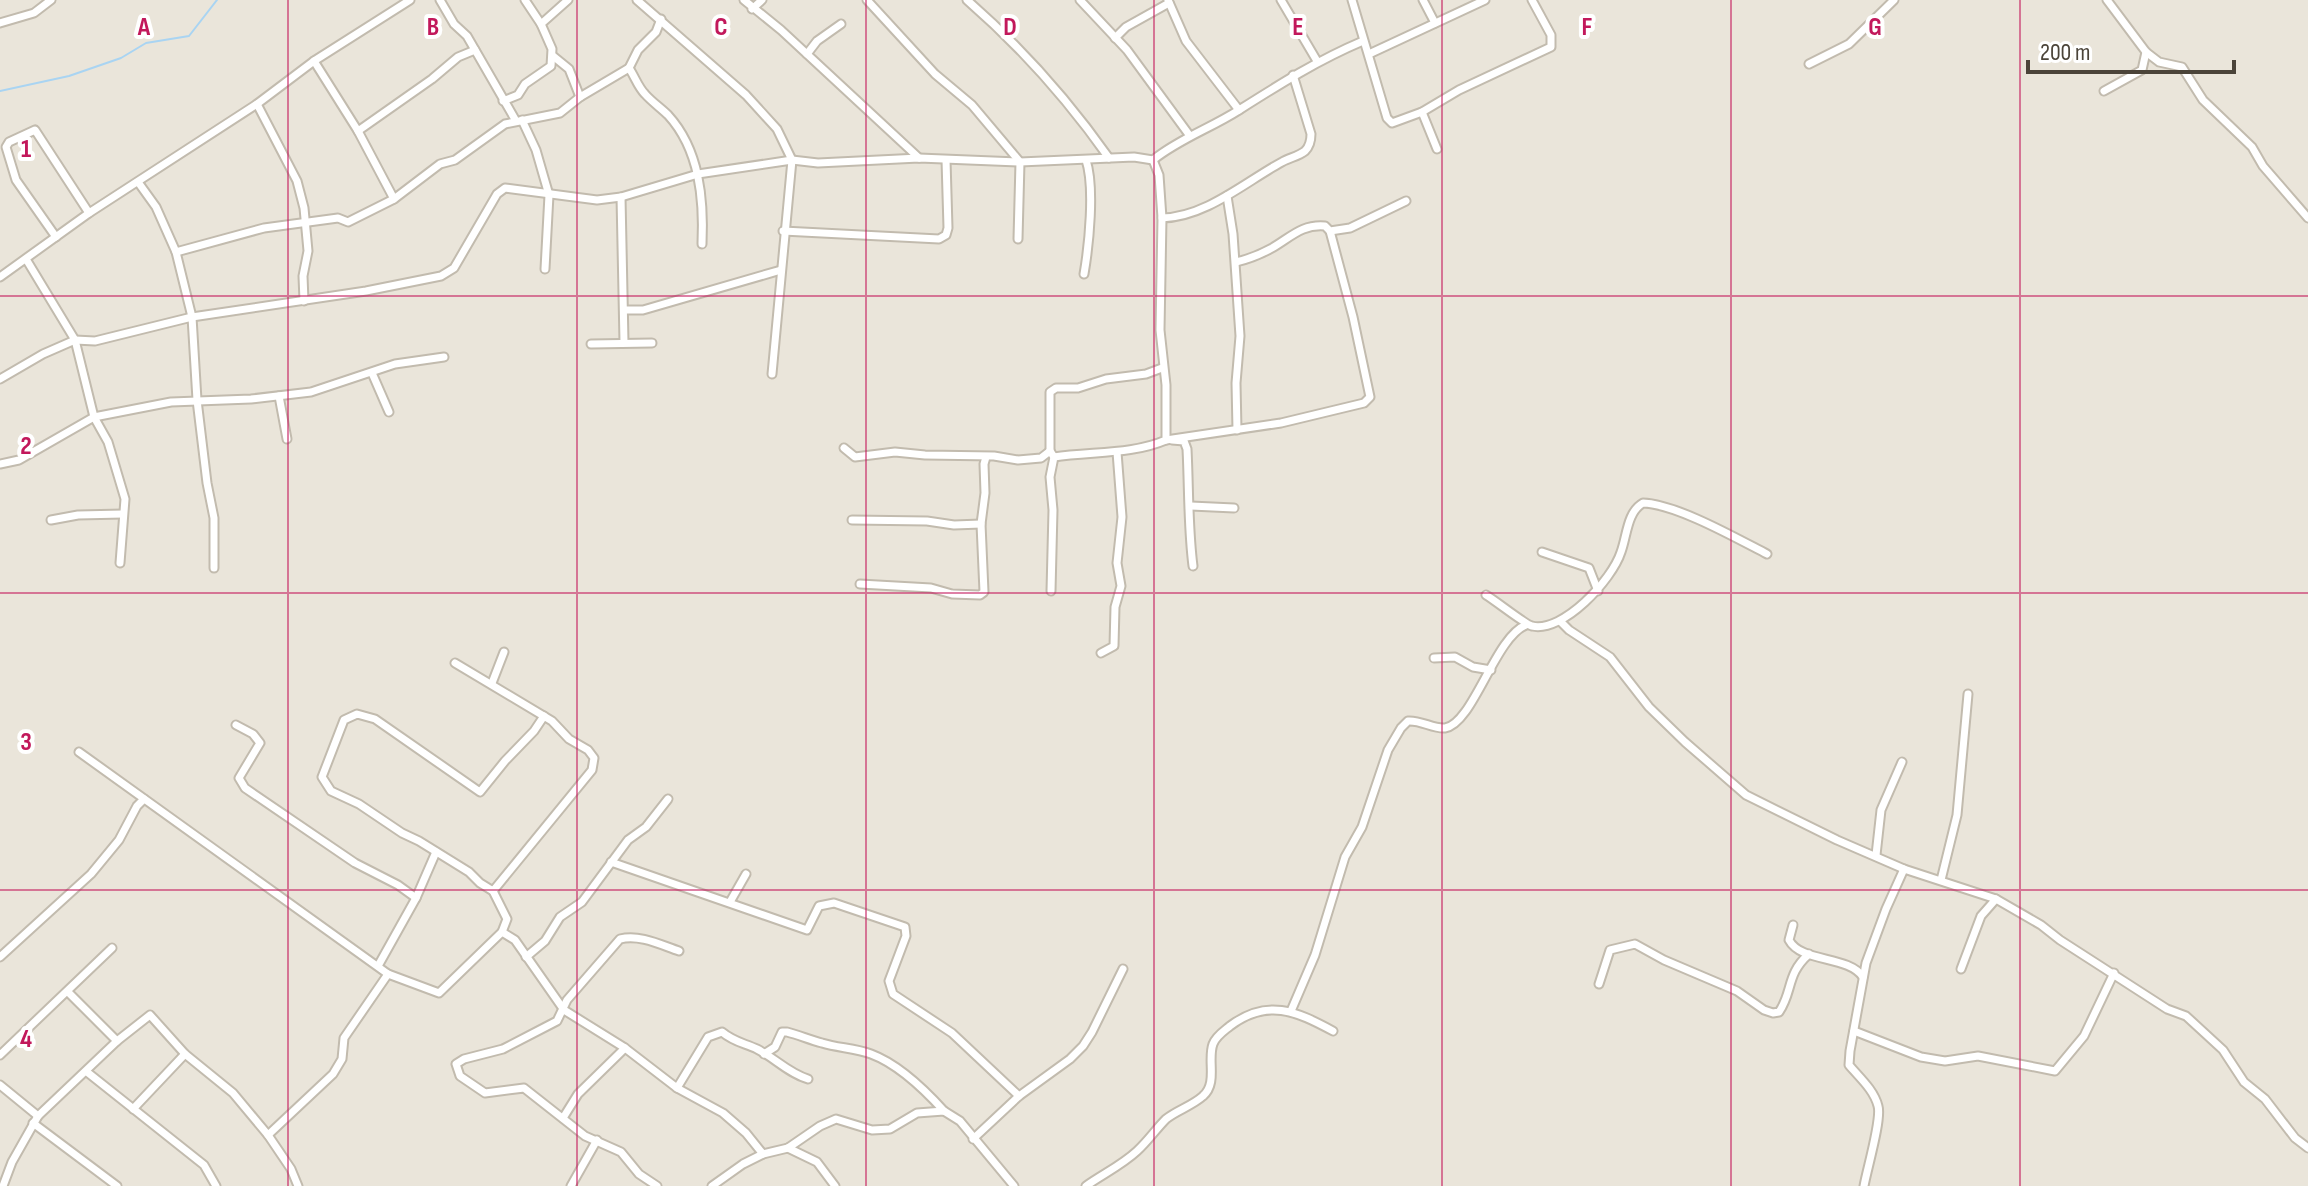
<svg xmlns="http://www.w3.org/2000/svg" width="2308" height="1186" font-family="'Sofia Sans Condensed',sans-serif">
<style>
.residential{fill:#eae5da}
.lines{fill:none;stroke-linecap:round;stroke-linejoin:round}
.stream{stroke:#a9d4f2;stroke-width:2}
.minor-casing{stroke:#c2bbae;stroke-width:11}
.minor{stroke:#fff;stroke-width:7}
.grid{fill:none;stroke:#c2185b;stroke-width:2;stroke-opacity:0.55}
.grid-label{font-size:26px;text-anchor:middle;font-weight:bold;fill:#c2185b;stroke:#fff;stroke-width:8;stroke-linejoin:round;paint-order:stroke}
</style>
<rect width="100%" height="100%" fill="#f6f3ec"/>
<rect class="residential" x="0" y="0" width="2308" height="1186"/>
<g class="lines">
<polyline class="stream" points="0,91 69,76 121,58 146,43 189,36 217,0"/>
<g class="minor-casing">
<g id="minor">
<polyline points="440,0 454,24 467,36 516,121"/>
<polyline points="525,0 541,24"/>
<polyline points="637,0 746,95 777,129 792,160 772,374"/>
<polyline points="744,0 781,30 919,158"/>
<polyline points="867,0 935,74 972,105 1020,162 1018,239"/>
<path d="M967,0C1021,47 1068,100 1109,158"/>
<polyline points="1080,0 1127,50 1190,136"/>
<polyline points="1168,0 1186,41 1239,110"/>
<polyline points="1281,0 1317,61"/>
<polyline points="1352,0 1387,118 1392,123 1422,112 1459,90 1551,47 1551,35 1532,0"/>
<polyline points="1423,0 1435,23"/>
<polyline points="752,9 762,0"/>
<polyline points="0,23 34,13 51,0"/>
<polyline points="1115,38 1126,27 1169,3"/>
<polyline points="2146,52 2159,62 2182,67 2203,100 2252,147 2263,166 2308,218"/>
<polyline points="807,54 817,41 841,24"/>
<polyline points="1369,54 1485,0"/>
<polyline points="553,56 569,69 580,97"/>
<polyline points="314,61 358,131 394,199"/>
<polyline points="1809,64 1849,44 1894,0"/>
<path d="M629,68C635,77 638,87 645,94C652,102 661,108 668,115C700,150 704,200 702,244"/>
<polyline points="2104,91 2142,70 2146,52 2107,0"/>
<polyline points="503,101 518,95 525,84 551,66 552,49 541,24 568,0"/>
<polyline points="257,104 297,181 304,208 308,251 303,276 304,301"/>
<polyline points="1422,112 1437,149"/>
<polyline points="522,120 536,150 549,195 545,269"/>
<polyline points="358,131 432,79 458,57 475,50"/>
<polyline points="138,182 156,207 176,252 192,317 197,400 207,483 214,518 214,568"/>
<polyline points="1227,196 1233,234 1240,336 1236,383 1237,430"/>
<polyline points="621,197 624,342"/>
<path d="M1162,218C1206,217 1245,182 1282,162C1289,158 1299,156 1305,151C1310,146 1311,140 1311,134L1293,75"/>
<polyline points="783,231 939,239 946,235 948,228 946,160"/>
<polyline points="56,237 16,180 6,147 9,142 35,130 89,213"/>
<polyline points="176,252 264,228 338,218 348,222 394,199 440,164 455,160 505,124 560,113 580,97 629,68 638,50 656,32 661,19"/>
<polyline points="26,259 75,340 94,417 108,442 125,499 120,563"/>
<path d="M1236,262C1249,259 1261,254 1272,248C1291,237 1302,224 1325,226L1330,231L1350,228L1406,201"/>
<path d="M1084,274C1089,245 1095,187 1086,160"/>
<polyline points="0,277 89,213 257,104 314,61 410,0"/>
<polyline points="625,310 643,310 781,270"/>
<polyline points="591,344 652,343"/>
<polyline points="372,373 389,412"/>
<path d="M0,379L43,354L75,340L95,341L192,317L366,291L441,276L454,268L497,194L505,188L597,200L621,197L698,174L792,160L818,163L919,158L1020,162L1134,157L1153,160C1179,139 1211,128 1239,110C1280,84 1318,60 1363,41"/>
<polyline points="279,396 287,439"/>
<polyline points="1166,440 1281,423 1364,403 1370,397 1353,317 1330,231"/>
<path d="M1172,440L1184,441L1187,449C1189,488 1188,527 1193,566"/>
<polyline points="844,448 855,457 895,452 925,455 994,456 1018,460 1041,458 1050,451 1054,457"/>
<polyline points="1050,451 1050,392 1056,388 1078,388 1106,379 1146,374 1162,368"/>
<polyline points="0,464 19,460 94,417 171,402 251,399 311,392 395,364 444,357"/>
<polyline points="1191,506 1234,508"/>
<polyline points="51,520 78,515 123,514"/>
<polyline points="852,520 927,521 954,525 981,524"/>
<polyline points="1542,552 1589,568 1598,591"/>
<polyline points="860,584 931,588 952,594 980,595 984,592 981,524 985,493 984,464 986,457"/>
<path d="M1051,591L1053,510L1050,477L1054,457C1091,451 1131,455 1166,440V385L1160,330L1162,218L1159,175L1153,160"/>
<path d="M1486,595C1496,601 1526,625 1532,626C1563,633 1612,580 1621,552C1627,536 1627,512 1643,503C1676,504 1736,538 1767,554"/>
<polyline points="1561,622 1569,630 1610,657 1649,707 1685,742 1746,795 1837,840 1904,869 1996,899 2041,925 2060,940 2167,1009 2186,1016 2223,1050 2244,1082 2265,1099 2295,1138 2308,1148"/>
<polyline points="1101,653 1114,646 1115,607 1121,586 1117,563 1122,517 1117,452"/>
<polyline points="1434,658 1455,657 1473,667 1491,670"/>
<polyline points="455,663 552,721 569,739 588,750 594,758 592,770 493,891"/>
<polyline points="492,683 504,652"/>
<polyline points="236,725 253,734 260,743 239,778 245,788 355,863 398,885 416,898"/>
<polyline points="79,752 388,974 439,993 502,932 507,919 493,891 480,883 469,872 419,841 402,833 359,804 331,791 322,777 344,720 357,714 375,719 480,792 505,761 534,731 544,716"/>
<polyline points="1876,855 1881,810 1902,762"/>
<polyline points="611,862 807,930 819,906 834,903 905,927 906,936 889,981 893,994 952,1033 1019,1096"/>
<polyline points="1941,880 1957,815 1968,694"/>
<polyline points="730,902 746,874"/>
<path d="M1793,925L1789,940C1801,963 1848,955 1863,977"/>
<polyline points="502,932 515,940 564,1010 625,1048 677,1088 723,1113 746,1133 763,1154"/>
<polyline points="0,957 91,874 119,840 137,806 144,799"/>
<polyline points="526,957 545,941 560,917 582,902 628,840 646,827 668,799"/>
<polyline points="378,966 416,898 436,852"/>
<polyline points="1961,969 1981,916 1996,899"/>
<path d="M1599,984L1610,950L1635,944L1664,960L1737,991L1764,1010L1773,1013L1779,1012C1793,992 1786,974 1809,954"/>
<polyline points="68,992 117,1041"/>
<path d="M1291,1011L1315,955L1345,857L1362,827L1388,750L1401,728L1408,721C1421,720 1433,729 1445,728C1473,724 1495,637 1526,625"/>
<polyline points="1854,1031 1921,1057 1945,1061 1978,1056 2055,1071 2084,1036 2114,973"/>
<path d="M764,1054L775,1047L782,1032H787C799,1035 810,1040 822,1043C838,1048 855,1048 871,1054C898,1064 925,1090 944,1111"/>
<polyline points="0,1055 112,948"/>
<polyline points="87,1072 204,1165 216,1186"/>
<polyline points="0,1085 38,1116"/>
<path d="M677,1088L708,1037L722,1032C734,1042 744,1043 757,1049C775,1058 788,1073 808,1079"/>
<polyline points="133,1109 185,1054"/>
<polyline points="563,1118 578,1094 625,1048"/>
<polyline points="33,1123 117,1186"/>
<polyline points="268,1135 333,1074 342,1059 344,1038 388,974"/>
<polyline points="973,1139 1019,1096 1070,1059 1083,1046 1092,1032 1123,969"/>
<polyline points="788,1148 817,1162 835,1186"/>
<polyline points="3,1186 12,1162 38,1116 117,1041 150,1015 185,1054 233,1093 268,1135 291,1169 298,1186"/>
<polyline points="571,1186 597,1140"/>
<path d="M657,1186L639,1174L621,1152L585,1136L524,1088L485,1093L460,1076L456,1064L464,1059L503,1049L557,1021L567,1000L620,939C640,934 661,945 679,951"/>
<polyline points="712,1186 743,1164 763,1154 788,1148 820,1126 836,1119 872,1130 890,1129 917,1113 944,1111 960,1121 1014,1186"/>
<path d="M1086,1186C1103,1174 1122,1165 1137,1151C1148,1141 1156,1129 1166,1119C1177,1110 1192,1106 1203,1096C1218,1083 1207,1060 1213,1044C1216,1036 1224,1031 1230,1026C1267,998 1296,1011 1333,1031"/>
<path d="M1864,1186C1867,1169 1882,1119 1878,1106C1874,1090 1860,1078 1849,1065L1850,1051L1866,963L1886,909L1904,869"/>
</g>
</g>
<use href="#minor" class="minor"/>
</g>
<path class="grid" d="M288,0V1186M577,0V1186M866,0V1186M1154,0V1186M1442,0V1186M1731,0V1186M2020,0V1186M0,296H2308M0,593H2308M0,890H2308"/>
<g class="grid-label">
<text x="144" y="35">A</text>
<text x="433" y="35">B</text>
<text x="721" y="35">C</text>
<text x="1010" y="35">D</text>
<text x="1298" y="35">E</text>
<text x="1587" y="35">F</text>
<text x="1875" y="35">G</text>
<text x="26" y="157">1</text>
<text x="26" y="454">2</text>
<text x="26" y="750">3</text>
<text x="26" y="1047">4</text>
</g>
<path d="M2028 60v12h206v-12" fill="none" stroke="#4b4439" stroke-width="4"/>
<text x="2040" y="60" font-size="24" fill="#4b4439" stroke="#ffffff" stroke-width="6" paint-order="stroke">200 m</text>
</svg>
